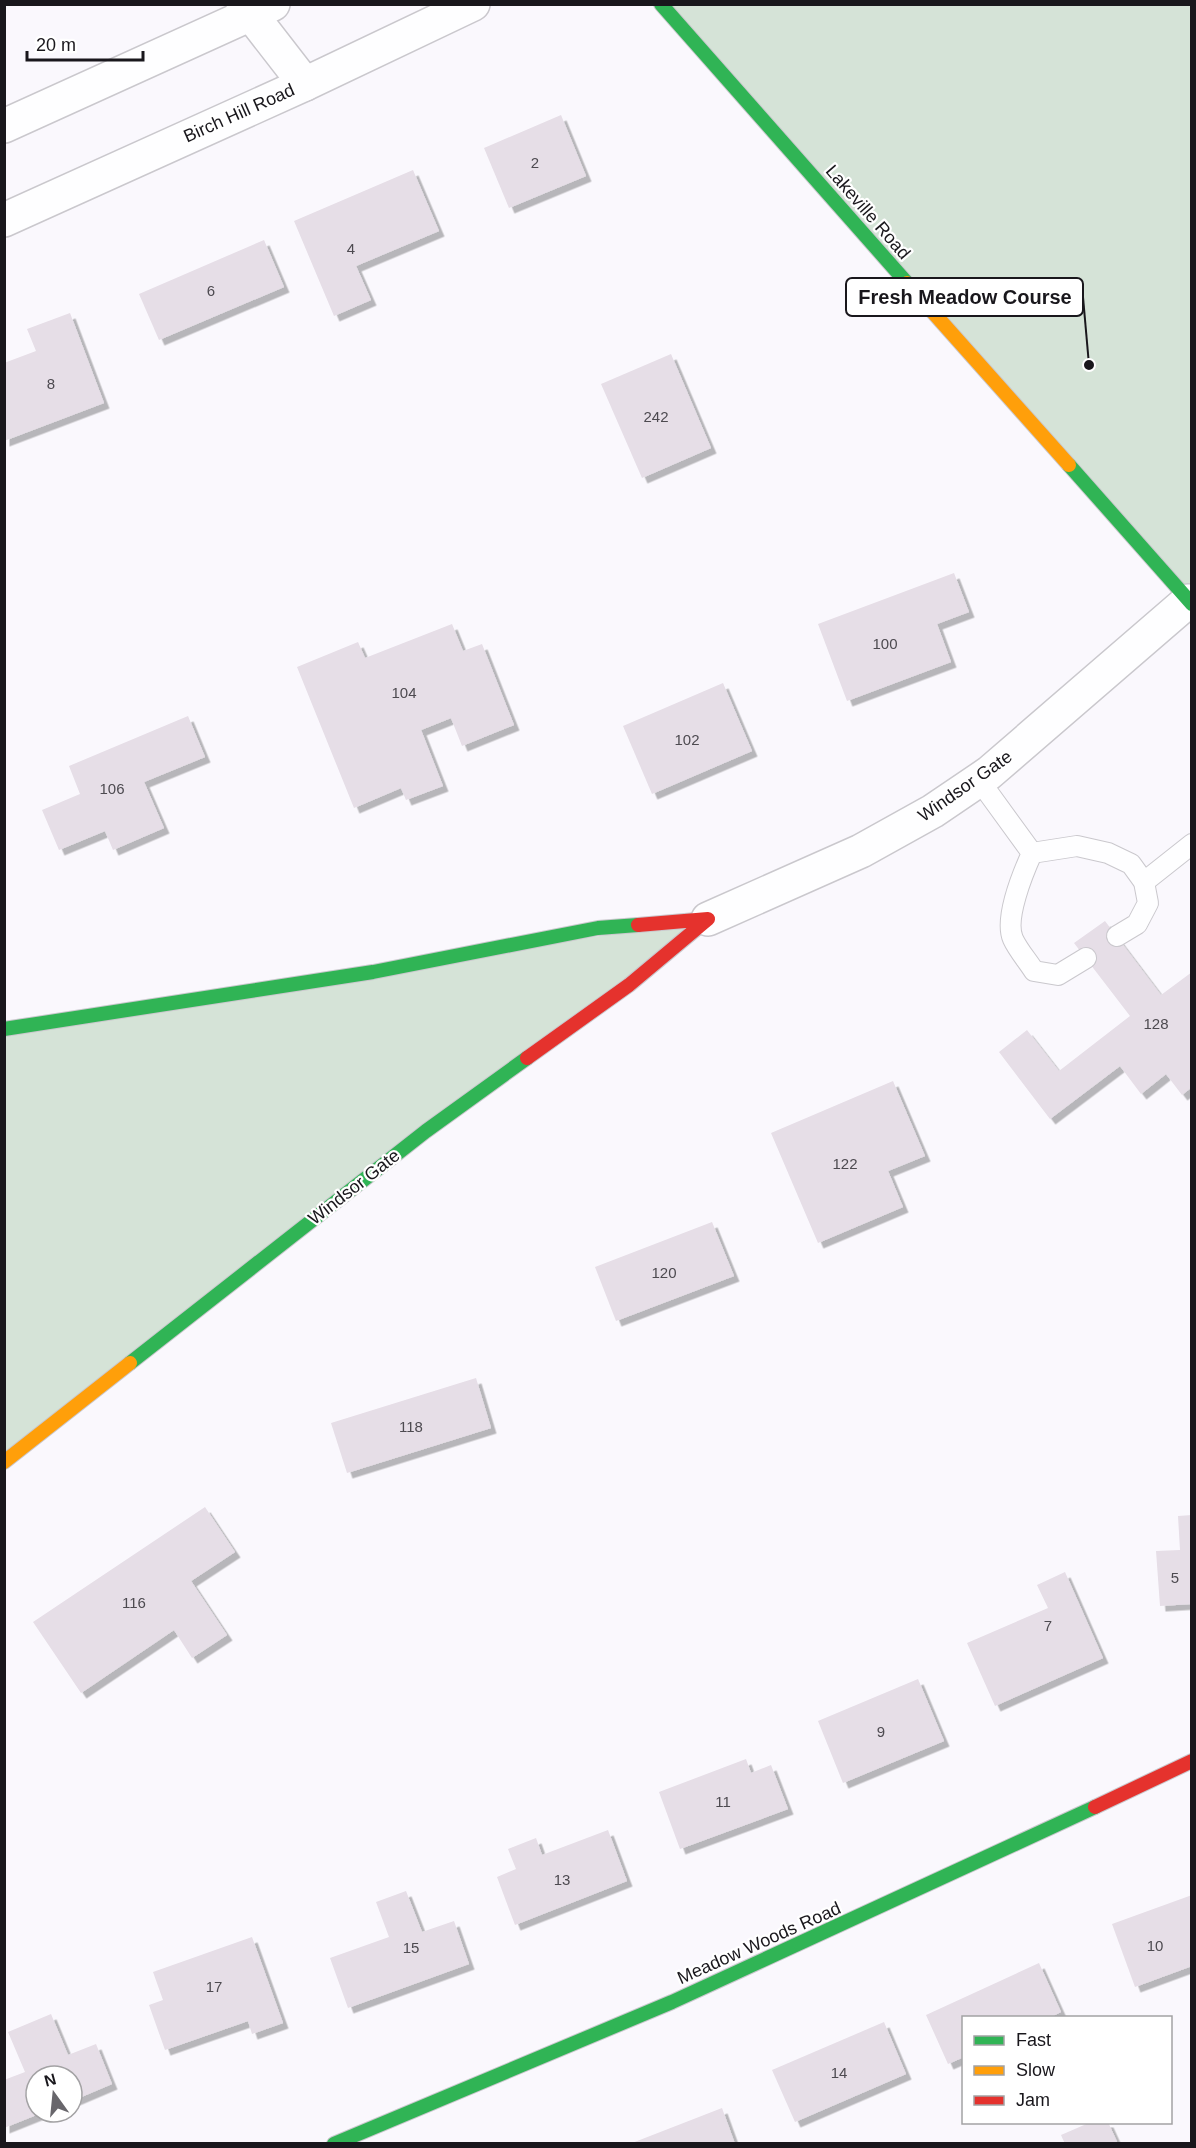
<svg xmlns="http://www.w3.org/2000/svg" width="1196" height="2148" font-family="Helvetica,sans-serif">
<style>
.green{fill:#d5e3d7}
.building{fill:#e6dee7;filter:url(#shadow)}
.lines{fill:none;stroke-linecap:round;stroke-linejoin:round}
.lane-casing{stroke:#cac8cd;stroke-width:22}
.street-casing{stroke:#cac8cd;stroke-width:36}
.fast-casing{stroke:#cac8cd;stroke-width:16}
.slow-casing{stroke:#cac8cd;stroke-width:16}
.jam-casing{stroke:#cac8cd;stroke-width:16}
.lane{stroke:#fefeff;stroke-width:20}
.street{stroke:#fefeff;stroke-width:33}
.fast{stroke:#30b455;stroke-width:14}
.slow{stroke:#ff9f0a;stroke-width:14}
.jam{stroke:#e5322d;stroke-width:14}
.labels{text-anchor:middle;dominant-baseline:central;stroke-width:4.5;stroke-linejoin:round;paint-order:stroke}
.number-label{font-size:15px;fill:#4d4a50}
.street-label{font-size:18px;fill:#19171c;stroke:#fff}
.leader{fill:none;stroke:#19171c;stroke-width:2}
.callout-dot{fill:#19171c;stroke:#fff;stroke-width:2}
.callout{fill:#fff;stroke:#19171c;stroke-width:2}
.callout-label{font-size:20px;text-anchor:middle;font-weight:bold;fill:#19171c}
</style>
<defs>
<filter id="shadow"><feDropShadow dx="5.5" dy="5.5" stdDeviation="0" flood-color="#0004"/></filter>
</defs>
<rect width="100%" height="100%" fill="#faf8fd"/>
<g class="green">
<polygon points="668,5 1191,5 1191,598"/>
<polygon points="708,919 5,1462 5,1029"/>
</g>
<g class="building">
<polygon points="561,115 586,176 509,208 484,148"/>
<polygon points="413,170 439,231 356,266 371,300 334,316 294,221"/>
<polygon points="264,240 284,287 159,340 139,294"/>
<polygon points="70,313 104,403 4,441 4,363 36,351 27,329"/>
<polygon points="671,354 711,448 642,478 601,384"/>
<polygon points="954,573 969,612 937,624 951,662 847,701 818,624"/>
<polygon points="452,624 463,651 482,644 514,725 462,746 451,718 421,730 443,786 406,800 401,788 354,808 297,667 358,642 365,658"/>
<polygon points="723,683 752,751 652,794 623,726"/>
<polygon points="188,716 205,757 144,782 164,828 113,850 105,831 59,850 42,810 80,794 69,766"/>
<polygon points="1105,921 1161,995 1192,972 1192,1087 1182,1095 1166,1074 1141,1094 1120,1066 1050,1119 999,1052 1027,1030 1059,1071 1130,1016 1074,943"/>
<polygon points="893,1081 925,1156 888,1171 903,1207 818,1243 771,1133"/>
<polygon points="712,1222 734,1276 616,1321 595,1267"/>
<polygon points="476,1378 491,1428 347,1473 331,1423"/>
<polygon points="205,1507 235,1552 191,1581 227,1635 192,1658 174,1630 81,1693 33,1622"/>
<polygon points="1192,1515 1192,1604 1160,1606 1156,1551 1180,1550 1178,1516"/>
<polygon points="1065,1572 1103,1658 995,1706 967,1643 1048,1608 1037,1585"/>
<polygon points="918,1679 944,1741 843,1783 818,1721"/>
<polygon points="746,1759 751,1773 771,1765 788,1809 680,1849 659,1792"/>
<polygon points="608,1830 627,1881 515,1925 497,1877 516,1869 508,1849 536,1838 542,1855"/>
<polygon points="406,1891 422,1932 454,1921 469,1964 348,2008 330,1958 389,1937 376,1902"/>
<polygon points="1192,1895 1192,1966 1135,1987 1112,1924"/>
<polygon points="252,1937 283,2023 252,2034 248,2021 165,2050 149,2005 163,2000 153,1972"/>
<polygon points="1039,1963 1061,2012 1049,2018 964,2018 964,2057 948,2064 926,2015"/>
<polygon points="51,2014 68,2055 96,2044 112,2084 72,2101 72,2076 36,2076 36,2112 44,2112 4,2128 4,2080 25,2072 8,2032"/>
<polygon points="884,2022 906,2074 795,2122 772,2070"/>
<polygon points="722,2108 735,2144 632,2144 632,2143"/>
<polygon points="1091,2122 1108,2122 1118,2144 1065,2144 1061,2135"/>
</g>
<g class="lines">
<g class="lane-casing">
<g id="lane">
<path d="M979,780L1032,853C1023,873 1004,919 1013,939C1018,950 1027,960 1034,971L1058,975L1086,958"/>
<polyline points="1032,853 1077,846 1108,853 1131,864 1144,882 1148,903 1137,924 1117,936"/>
<polyline points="1144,882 1192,844"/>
</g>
</g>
<g class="street-casing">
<g id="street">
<polyline points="243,4 305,84"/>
<polyline points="4,126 273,4"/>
<polyline points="4,220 305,84 473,4"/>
<polyline points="708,919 861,851 933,811 989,773 1188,601"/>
</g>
</g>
<g class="fast-casing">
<g id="fast">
<polyline points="661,4 907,283"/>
<polyline points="1069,465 1192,604"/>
<polyline points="4,1029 373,972 598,928 638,925"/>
<polyline points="130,1363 426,1131 527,1058"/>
<polyline points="334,2144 672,2002 1095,1807"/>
</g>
</g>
<g class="slow-casing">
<g id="slow">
<polyline points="907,283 1069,465"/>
<polyline points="4,1462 130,1363"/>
</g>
</g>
<g class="jam-casing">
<g id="jam">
<polyline points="527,1058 629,985 708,919 638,925"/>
<polyline points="1095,1807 1192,1761"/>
</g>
</g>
<use href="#lane" class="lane"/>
<use href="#street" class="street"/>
<use href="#fast" class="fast"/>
<use href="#slow" class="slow"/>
<use href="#jam" class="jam"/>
</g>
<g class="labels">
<g class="number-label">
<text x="535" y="162">2</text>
<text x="351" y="248">4</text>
<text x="211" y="290">6</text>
<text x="51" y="383">8</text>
<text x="656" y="416">242</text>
<text x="885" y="643">100</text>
<text x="404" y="692">104</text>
<text x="687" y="739">102</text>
<text x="112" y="788">106</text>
<text x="1156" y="1023">128</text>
<text x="845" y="1163">122</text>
<text x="664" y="1272">120</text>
<text x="411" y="1426">118</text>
<text x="1175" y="1577">5</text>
<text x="134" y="1602">116</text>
<text x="1048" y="1625">7</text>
<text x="881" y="1731">9</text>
<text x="723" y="1801">11</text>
<text x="562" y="1879">13</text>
<text x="1155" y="1945">10</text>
<text x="411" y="1947">15</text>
<text x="214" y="1986">17</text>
<text x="839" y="2072">14</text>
</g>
<g class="street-label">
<text transform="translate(239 113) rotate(-24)">Birch Hill Road</text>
<text transform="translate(868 212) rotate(49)">Lakeville Road</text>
<text transform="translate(965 786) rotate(-35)">Windsor Gate</text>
<text transform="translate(354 1187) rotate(-38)">Windsor Gate</text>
<text transform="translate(759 1943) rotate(-24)">Meadow Woods Road</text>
</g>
</g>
<path class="leader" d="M1089 365L1083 297"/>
<circle class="callout-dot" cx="1089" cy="365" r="6"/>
<rect class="callout" x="846" y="278" width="237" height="38" rx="6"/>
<g class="callout-label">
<text x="965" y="304">Fresh Meadow Course</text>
</g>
<rect width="1196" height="2148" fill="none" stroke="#19171c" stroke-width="12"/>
<rect x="962" y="2016" width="210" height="108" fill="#ffffff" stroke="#a3a2a4" stroke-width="1.5"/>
<rect x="974" y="2036" width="30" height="9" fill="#30b455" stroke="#a3a2a4" stroke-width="1.5"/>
<text x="1016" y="2046" font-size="18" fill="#19171c">Fast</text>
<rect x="974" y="2066" width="30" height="9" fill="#ff9f0a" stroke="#a3a2a4" stroke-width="1.5"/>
<text x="1016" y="2076" font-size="18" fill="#19171c">Slow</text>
<rect x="974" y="2096" width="30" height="9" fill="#e5322d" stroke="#a3a2a4" stroke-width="1.5"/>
<text x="1016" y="2106" font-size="18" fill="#19171c">Jam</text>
<g transform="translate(54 2094) rotate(345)"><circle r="28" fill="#ffffff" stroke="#a3a2a4" stroke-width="1.5"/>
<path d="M0-4.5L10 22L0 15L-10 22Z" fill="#68666b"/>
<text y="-9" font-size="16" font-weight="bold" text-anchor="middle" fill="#19171c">N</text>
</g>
<path d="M27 51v9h116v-9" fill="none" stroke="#19171c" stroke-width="3"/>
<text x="36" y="51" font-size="18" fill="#19171c" stroke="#ffffff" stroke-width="4.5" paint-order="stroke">20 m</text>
</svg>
